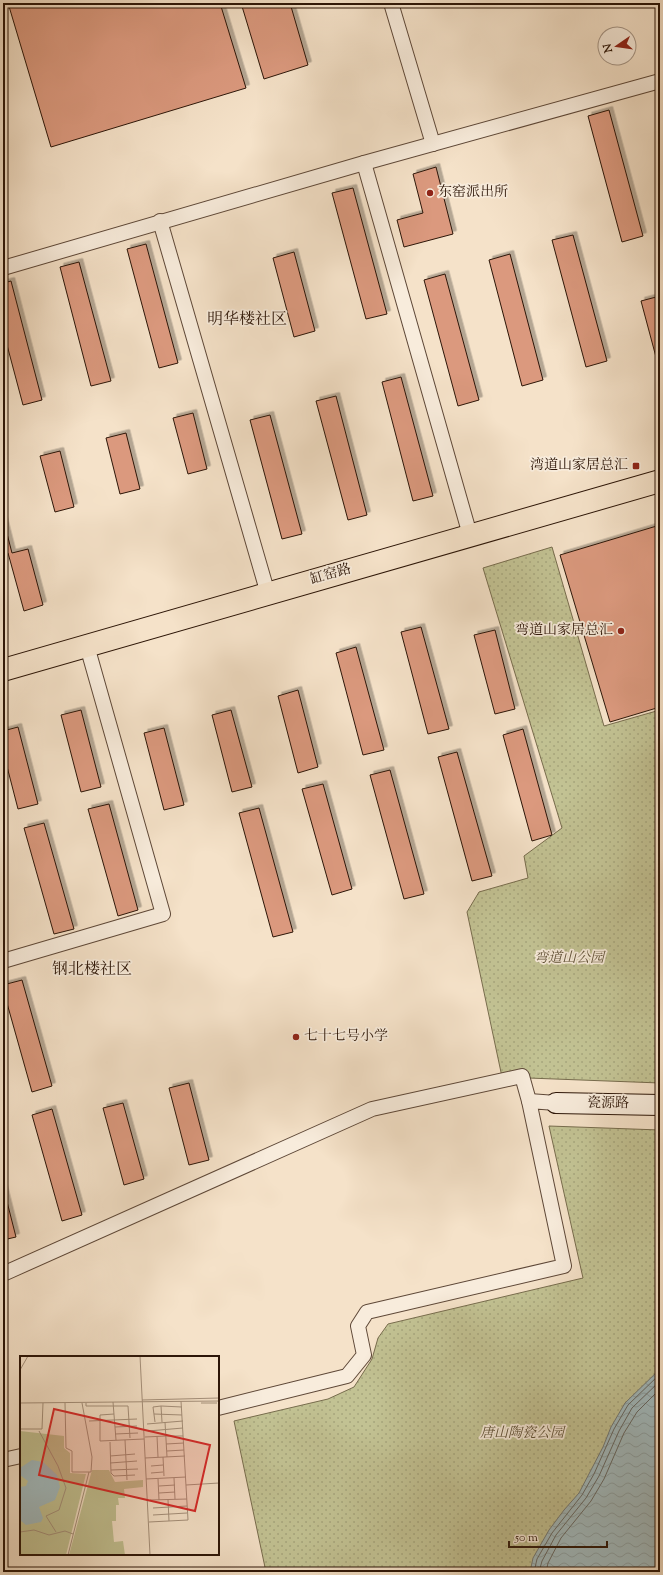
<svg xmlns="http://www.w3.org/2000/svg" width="663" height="1575" font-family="'Sorts Mill Goudy','Noto Serif SC',serif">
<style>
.park{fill:url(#park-dots);stroke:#776c4d}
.water{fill:url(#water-waves);stroke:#727976}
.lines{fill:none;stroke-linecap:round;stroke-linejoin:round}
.shore{stroke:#666864;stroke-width:1}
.building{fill:#db997e;stroke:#2c1507;filter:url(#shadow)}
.street-casing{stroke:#5e4838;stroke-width:16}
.secondary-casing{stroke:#2c1507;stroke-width:22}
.primary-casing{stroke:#2c1507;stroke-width:24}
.street{stroke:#f8ecdc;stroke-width:14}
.secondary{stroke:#f8ecdc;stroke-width:20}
.primary{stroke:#f5e2c9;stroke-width:22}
.poi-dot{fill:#8f2418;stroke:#f8ecdc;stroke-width:1.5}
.labels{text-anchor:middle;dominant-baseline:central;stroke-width:3.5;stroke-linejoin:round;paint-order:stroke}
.poi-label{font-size:14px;fill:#2c1507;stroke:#f8ecdc;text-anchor:start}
.street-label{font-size:14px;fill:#2c1507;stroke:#f8ecdc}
.park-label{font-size:14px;font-style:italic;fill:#605238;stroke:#f8ecdc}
.quarter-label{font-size:16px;fill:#2c1507;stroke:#f8ecdc}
.inset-road{fill:none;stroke:#a5907b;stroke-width:1}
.view{fill:#d62828;fill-opacity:0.15;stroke:#d62828;stroke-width:2}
.inset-edge{fill:none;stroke:#2c1507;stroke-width:2}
</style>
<defs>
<pattern id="park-dots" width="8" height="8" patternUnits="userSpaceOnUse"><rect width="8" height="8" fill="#c2c293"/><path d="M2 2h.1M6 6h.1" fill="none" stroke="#a7a67d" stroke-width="1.8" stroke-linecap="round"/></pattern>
<pattern id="water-waves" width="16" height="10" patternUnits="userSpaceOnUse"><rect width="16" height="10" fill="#a1bbc0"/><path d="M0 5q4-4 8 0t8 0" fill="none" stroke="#8ba0a4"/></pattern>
<filter id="shadow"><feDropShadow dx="3.5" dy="-3.5" stdDeviation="0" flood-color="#0004"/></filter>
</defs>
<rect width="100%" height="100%" fill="#f5e2c9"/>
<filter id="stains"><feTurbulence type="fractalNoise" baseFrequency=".005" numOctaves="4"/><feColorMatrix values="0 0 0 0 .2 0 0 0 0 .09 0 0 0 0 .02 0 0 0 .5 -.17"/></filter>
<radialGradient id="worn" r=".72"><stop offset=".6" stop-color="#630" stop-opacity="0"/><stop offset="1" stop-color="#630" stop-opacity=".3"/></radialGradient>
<g class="park">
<polygon points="552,547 604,726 660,710 660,1083 502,1077 467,912 479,892 528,878 524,856 562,828 483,568"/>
<polygon points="549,1126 660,1130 660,1572 266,1572 234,1421 328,1399 354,1387 372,1359 378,1338 388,1324 583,1278"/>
</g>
<polygon class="water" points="660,1369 660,1572 530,1572 533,1558 549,1530 564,1510 579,1493 603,1447 611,1427 625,1403"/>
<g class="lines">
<g class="shore">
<polyline points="534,1572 537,1559 552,1533 582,1495 594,1474 614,1429 628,1405 660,1374"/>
<polyline points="539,1572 542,1561 556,1535 586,1498 599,1476 619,1431 632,1408 660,1381"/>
<polyline points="546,1572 548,1563 561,1538 591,1501 604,1479 624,1433 637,1412 660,1389"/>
</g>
</g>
<g class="building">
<polygon points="8,3 220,3 246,88 51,147"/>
<polygon points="241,3 290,3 308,65 264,79"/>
<polygon points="609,110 643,236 622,242 588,116"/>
<polygon points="436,167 453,234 404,247 397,220 423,213 413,174"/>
<polygon points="353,188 387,314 366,319 332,193"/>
<polygon points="573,235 607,361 586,367 552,240"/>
<polygon points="146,244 178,363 159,368 127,249"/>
<polygon points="294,252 315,331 294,337 273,258"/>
<polygon points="510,254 543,380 522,386 489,260"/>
<polygon points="79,262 111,381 91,386 60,267"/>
<polygon points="445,274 479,400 458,406 424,280"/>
<polygon points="11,281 42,400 23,405 3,330 3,283"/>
<polygon points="660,296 660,372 641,301"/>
<polygon points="401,377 433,496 413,501 382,382"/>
<polygon points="336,396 367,515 348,520 316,401"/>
<polygon points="193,413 207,469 188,474 173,418"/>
<polygon points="270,415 302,534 282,539 250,420"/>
<polygon points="126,433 140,489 120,494 106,438"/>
<polygon points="60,451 74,507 55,512 40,456"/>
<polygon points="3,518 12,553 28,549 43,605 24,611 8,553 3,555"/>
<polygon points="660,525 660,707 610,722 560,555"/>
<polygon points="421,627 449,729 428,734 401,632"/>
<polygon points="495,630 515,709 495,714 474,635"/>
<polygon points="356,647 384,750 363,755 336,653"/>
<polygon points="298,690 318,767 298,773 278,696"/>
<polygon points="81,710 101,787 81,792 61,715"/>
<polygon points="231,710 252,787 232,792 212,715"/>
<polygon points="18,727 38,804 18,809 3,751 3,731"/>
<polygon points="164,728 184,805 164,810 144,733"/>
<polygon points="523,729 552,835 532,841 503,735"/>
<polygon points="457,752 492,876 472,881 438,757"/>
<polygon points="390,770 424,894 404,899 370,775"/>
<polygon points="323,784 352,889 332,895 302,789"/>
<polygon points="109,804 138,910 118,916 88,809"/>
<polygon points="259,808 293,932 273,937 239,813"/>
<polygon points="44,823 74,929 54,934 24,828"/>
<polygon points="22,980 52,1086 32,1092 3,989 3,985"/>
<polygon points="189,1083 209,1160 189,1165 169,1088"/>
<polygon points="123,1103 144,1179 124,1185 103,1108"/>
<polygon points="52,1109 82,1215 62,1221 32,1115"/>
<polygon points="3,1186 16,1237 3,1240"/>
</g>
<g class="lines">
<g class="street-casing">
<g id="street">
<polyline points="391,3 433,144"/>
<polyline points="364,163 470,535"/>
<polyline points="160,221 268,594"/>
<polyline points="3,268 364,163 660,81"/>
<polyline points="3,961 163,914 87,646"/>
<polyline points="3,1274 372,1109 522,1076 529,1101"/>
<polyline points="218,1408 347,1376 364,1355 358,1326 367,1312 564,1266 529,1101 556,1103"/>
<polyline points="3,1460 21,1456"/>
</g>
</g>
<g class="secondary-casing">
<polyline id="secondary" points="556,1103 660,1105"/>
</g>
<g class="primary-casing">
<polyline id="primary" points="3,670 660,481"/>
</g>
<use href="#street" class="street"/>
<use href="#secondary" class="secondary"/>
<use href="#primary" class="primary"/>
</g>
<g class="poi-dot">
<circle cx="430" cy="193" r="4"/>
<rect x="632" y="462" width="8" height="8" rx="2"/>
<circle cx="621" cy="631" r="4"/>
<circle cx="296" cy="1037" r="4"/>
</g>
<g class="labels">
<g class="poi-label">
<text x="438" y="193">东窑派出所</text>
<text x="628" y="466" text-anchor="end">湾道山家居总汇</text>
<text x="613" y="631" text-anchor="end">弯道山家居总汇</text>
<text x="304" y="1037">七十七号小学</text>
</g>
<g class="street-label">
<text transform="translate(331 575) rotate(-16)">缸窑路</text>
<text transform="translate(608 1104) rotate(1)">瓷源路</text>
</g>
<g class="park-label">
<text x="569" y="959">弯道山公园</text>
<text x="522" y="1434">唐山陶瓷公园</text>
</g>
<g class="quarter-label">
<text x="247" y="320">明华楼社区</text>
<text x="92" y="970">钢北楼社区</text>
</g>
</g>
<g transform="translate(20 1356)">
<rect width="199" height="199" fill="#f5e2c9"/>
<path d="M0,75L44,80V92L50,97V117L66,118L46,199H0ZM72,114H89L95,126L123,124V131L104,133L105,142H98L99,149H96V165H92L94,186L103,185L105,199H49Z" fill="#c2c293"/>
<path d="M12,104L23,106L37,119L40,131L35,144L19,151L23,162L21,166L6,169L0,164V131L6,130L8,125L0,119V112Z" fill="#a1bbc0"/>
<path class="inset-road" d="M120,0L130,199M0,14L8,0M122,44L199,42M93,46L96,84M0,47L199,45M45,47L46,92L52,95V116H69L48,199M62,47L72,101L71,116H69M66,47V50H108L110,82M181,47H197M94,58L80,59V85L124,83M134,58L162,59M69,65L117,63M135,66L133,51L141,50M142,66L141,50L162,51M145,66L147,101M127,68L163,65M95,71L117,70M0,73H22L23,47M19,75L38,110L46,132L39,154L26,160L36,176M128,75L163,72M95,78L118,77M137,80L138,101M146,80H163M125,81L146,80M105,84L107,124M90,86L91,117L94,120L115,119M146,88L164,87M147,95L164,94M90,100L115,98M143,101L144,120M125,102L165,100M90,107L117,105M131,110L143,109M91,114L118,113M131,117L143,116M154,122L155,143M126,123L166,121M138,123L139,144M166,129L199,127M139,130L155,129M139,137L155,136M130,144L167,143M148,144L149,165M133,152L167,150M133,159L167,157M129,166L168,164L161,45M0,176L14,174L29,179L45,175L53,178"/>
<path class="view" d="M34,53L190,89L175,155L19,119Z"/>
<rect width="199" height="199" class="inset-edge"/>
</g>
<rect width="663" height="1575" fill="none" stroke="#f5e2c9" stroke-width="16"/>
<rect x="4" y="4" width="655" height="1567" fill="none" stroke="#2c1507" stroke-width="2"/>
<rect x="8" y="8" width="647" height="1559" fill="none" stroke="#2c1507"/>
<g transform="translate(617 46) rotate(257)"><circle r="19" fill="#f8ecdc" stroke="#a69687"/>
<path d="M0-3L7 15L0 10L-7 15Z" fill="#8f2418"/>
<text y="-6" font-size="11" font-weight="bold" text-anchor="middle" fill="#2c1507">N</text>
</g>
<path d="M509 1541v6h98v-6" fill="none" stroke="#2c1507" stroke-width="2"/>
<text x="515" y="1541" font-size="12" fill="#2c1507" stroke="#f8ecdc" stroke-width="3" paint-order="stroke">50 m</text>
<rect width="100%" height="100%" filter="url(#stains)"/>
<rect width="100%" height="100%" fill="url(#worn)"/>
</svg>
